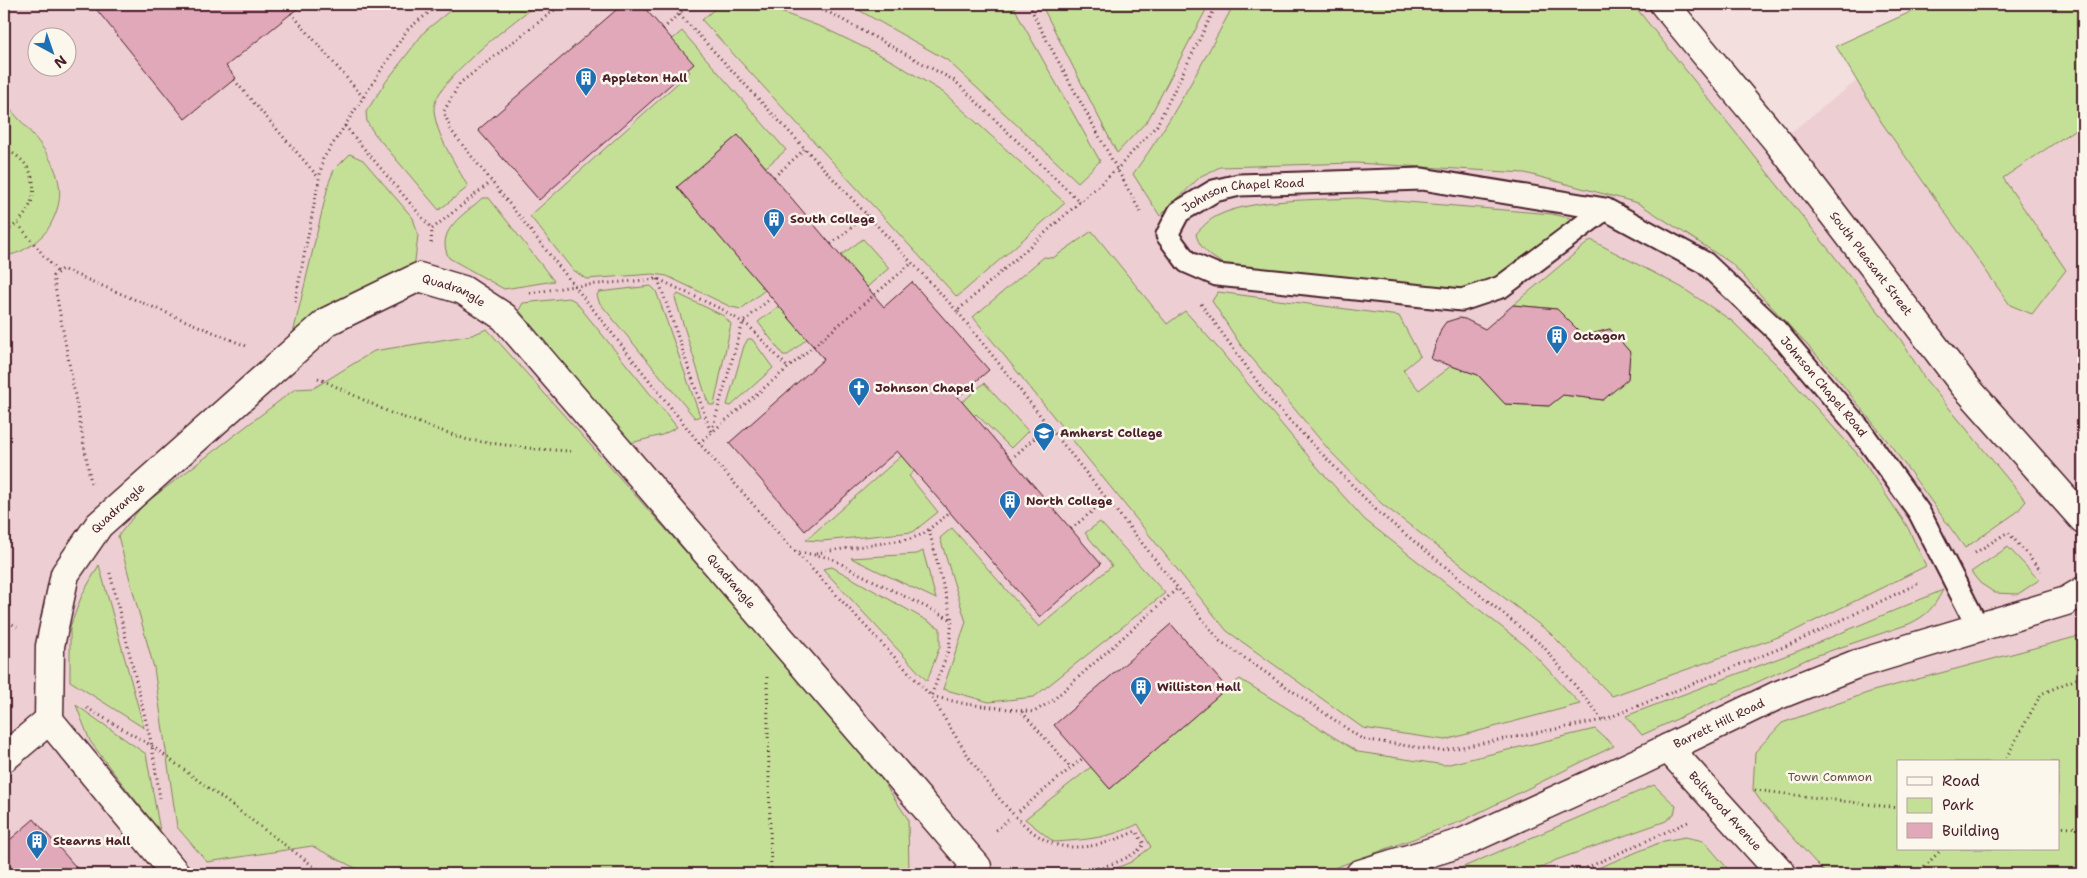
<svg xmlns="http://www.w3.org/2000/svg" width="2087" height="878" font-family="'Shantell Sans',sans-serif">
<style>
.built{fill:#edced2;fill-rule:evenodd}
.green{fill:#c4e097;stroke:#878061;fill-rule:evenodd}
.building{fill:#e0a8b9;stroke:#4a1f2b}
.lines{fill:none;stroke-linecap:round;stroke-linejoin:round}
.lane-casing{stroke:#4a1f2b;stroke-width:25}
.street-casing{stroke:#4a1f2b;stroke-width:31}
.secondary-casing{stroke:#4a1f2b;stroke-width:31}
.path{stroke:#4a1f2b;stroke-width:3;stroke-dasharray:1 4;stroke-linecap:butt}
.lane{stroke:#fbf7ec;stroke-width:21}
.street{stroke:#fbf7ec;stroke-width:28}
.secondary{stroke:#fbf7ec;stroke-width:28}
.labels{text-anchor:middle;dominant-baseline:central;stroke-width:5;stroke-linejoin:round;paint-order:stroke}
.poi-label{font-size:12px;font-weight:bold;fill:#4a1f2b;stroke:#fbf7ec;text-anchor:start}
.street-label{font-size:12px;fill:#4a1f2b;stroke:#fbf7ec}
.park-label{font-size:12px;fill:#684f46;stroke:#fbf7ec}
</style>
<rect width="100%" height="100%" fill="#f3dfdd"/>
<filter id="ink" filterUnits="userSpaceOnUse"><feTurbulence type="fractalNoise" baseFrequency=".02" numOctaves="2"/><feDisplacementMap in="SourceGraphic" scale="10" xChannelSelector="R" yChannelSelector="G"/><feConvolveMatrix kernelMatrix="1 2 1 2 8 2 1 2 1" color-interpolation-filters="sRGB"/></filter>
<g filter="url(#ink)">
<path class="built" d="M4,4H1664L1778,142L1862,77L2083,4V874H4ZM38,38H68V68H38ZM1898,762H2058V849H1898Z"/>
<g class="green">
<path d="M458,4H537C515,21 432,82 434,110C436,136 456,164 468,187L439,210L374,133L367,122L366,112L385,83L425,31Z"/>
<polygon points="720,4 759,4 824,28 892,61 944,93 1065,203 957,297 702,20"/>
<polygon points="848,4 1013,4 1021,21 1100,161 1078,182 947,60"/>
<polygon points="1041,4 1209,4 1148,120 1117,153"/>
<path d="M1234,4H1633L1901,340L1925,379L2026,501L2017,512L1965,548L1892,447L1833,373L1731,263L1638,203L1525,173L1355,163L1220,167L1201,176L1160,216L1133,174C1172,121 1203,62 1234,4Z"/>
<polygon points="1923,4 2083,4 2083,124 2003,178 2066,270 2032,314 2010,305 1882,123 1836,46 1906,14"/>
<polygon points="682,31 786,150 766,167 738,135 677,187 765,290 741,309 731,307 667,276 653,274 586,279 572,269 530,216 690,72 666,45"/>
<path d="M4,102C30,133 74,170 55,215C52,222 49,229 43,235C31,246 21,254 4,256Z"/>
<polygon points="350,154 363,160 413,218 418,235 414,269 291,342 329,182 334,170"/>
<path d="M482,198H489L554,281L504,289L449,258C434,230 465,215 482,198Z"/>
<path d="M1359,198L1552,214L1574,219L1501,275L1477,285L1459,289L1238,271C1221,263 1200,253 1196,234C1202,227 1209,220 1217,216C1253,198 1318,200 1359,198Z"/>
<polygon points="1092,231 1167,324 1185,311 1218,348 1319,469 1365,520 1527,647 1580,704 1445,740 1363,728 1227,631 973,317 1044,257 1053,258"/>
<polygon points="863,239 889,268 788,355 783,355 758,322 779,306 802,333 862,281 841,255"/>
<polygon points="1591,240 1681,287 1732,321 1784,372 1861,458 1907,526 1926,566 1792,632 1612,696 1549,632 1382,504 1329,450 1240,344 1212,301 1218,292 1399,316 1420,356 1403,370 1419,390 1451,366 1478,375 1505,404 1549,406 1563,395 1603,400 1628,378 1630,352 1610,329 1584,336 1557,309 1513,305"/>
<polygon points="651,286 656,291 700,416 695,418 599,302 597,295 599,292"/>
<polygon points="678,294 724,316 731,324 714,405 710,405 707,400 675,298"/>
<polygon points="569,298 575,301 677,427 662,435 631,443 614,426 519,310 523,303"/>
<polygon points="487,329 842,727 877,772 908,819 909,874 367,874 312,846 207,862 177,827 154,668 118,536 143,505 295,389 314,388 374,351 472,335"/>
<polygon points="748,339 752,339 773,368 731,406 727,405 744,346"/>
<polygon points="984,383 1028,431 1011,448 976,414 909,476 938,512 913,532 822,541 806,540"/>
<polygon points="1100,522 1165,593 1034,697 989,702 943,689 966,622 940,538 952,528 1039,627 1112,566 1085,533"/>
<polygon points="2008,547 2039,580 2018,594 1995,593 1980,583 1971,572"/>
<polygon points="923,551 936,599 851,558 917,554"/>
<polygon points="99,565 144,728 70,681 70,627 82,595"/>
<polygon points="832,567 940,628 940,646 927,681 823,569"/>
<path d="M1943,590C1933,608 1928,615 1909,624L1812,657L1642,735L1626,716L1798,651Z"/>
<path d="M2083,635V874H1826L1762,803L1753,790L1755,752L1782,723L1873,691ZM1898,762H2058V849H1898Z"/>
<path d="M1240,679L1358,752L1445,765L1595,729L1614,746L1462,821L1318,874H1102L1131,862L1151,847L1138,824C1110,838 1085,840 1054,842L1025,819L1091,767L1110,789L1227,688Z"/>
<polygon points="76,705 146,754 160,831 110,768 90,741"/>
<polygon points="1654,785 1676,806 1674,814 1666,821 1556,860 1530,874 1447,874"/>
<polygon points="1685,837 1704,841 1732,874 1583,874 1664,841"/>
</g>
<g class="building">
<polygon points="92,4 303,4 226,66 236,78 185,119"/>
<polygon points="623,4 641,4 694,64 539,200 478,130"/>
<polygon points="738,135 884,307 912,282 989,370 958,397 1101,564 1040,617 897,451 805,531 729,443 824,359 677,187"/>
<polygon points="1513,305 1557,309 1584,336 1610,329 1630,352 1628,379 1603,400 1563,395 1549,406 1505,404 1478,375 1431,359 1441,329 1446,322 1459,318 1465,319 1485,329"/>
<polygon points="1171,624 1227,688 1110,789 1054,725"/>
<polygon points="34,819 82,874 4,874 4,845"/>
</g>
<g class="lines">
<g class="lane-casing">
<g id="lane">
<path id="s1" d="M1605,209L1501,287L1462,300L1217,275L1187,262L1167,235L1179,212L1214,191L1239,185L1422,179L1605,209L1705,263L1776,330L1859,428L1919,512L1978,627"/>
</g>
</g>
<g class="street-casing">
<g id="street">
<path id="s2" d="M1668,748L1782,874"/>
<polyline points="4,758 49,720"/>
<path id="s3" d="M176,874L49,720L50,646L65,574L99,525L328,321L419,277L463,290L504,317L977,867L969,874"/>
<path id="s4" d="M1360,874L1464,842L1639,762L1776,696L1854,665L2066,601L2083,591"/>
</g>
</g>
<g class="secondary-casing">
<g id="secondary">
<path id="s5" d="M1664,4L1778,142L1964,385L2083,519"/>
</g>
</g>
<g class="path">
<polyline points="562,4 460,83 444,111 450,129 699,443 794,551 831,558 854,571 952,620"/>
<polyline points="689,4 679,14 957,311"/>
<polyline points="802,4 830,13 955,81 1080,202"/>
<polyline points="1029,4 1038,24 1141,213"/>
<polyline points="1217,4 1157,125 1117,169 957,311 1220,641 1362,739 1441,751 1603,720 1796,642 1919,583"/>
<polyline points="291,13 363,97"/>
<polyline points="663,29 679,14"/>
<polyline points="234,80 319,178"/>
<polyline points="345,126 432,229 491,182"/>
<path d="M4,149C46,166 41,213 4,232"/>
<polyline points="774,177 805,149"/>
<polyline points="18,224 58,273"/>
<polyline points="431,243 432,229"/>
<polyline points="831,244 867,215"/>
<polyline points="658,279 711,433 743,322 771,298"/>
<polyline points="530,293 574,286 658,279 723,310 750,327 788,368"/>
<polyline points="295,302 323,159 408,29 440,4"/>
<polyline points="1201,304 1272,402 1378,512 1543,646 1603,720"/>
<polyline points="318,378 391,413 468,440 536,449 571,451"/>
<polyline points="699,443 912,263"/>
<polyline points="1011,459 1048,426"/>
<polyline points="91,483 53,276 62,269 246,346"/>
<polyline points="1071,529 1107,499"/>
<path d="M929,530L952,620L949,649L931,696C956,737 1013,838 1062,846C1089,850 1112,842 1136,831L1144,844C1132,862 1086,873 1065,873C1054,873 1044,872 1033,871"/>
<polyline points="795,551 931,696 966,704 1034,712 1053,700 1178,588"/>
<polyline points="816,553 910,539 923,534 950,512"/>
<polyline points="1975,553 2008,532 2041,571"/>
<polyline points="110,573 152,746 160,798"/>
<polyline points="4,619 17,627"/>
<polyline points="767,677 771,874"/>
<polyline points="87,708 152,746 324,874"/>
<polyline points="1022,712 1071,768"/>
<polyline points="2004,762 2041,694 2083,676"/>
<polyline points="1755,790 1898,808"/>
<polyline points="1019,811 1083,758"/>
<polyline points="2058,826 2083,828"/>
<polyline points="996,830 1008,820"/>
<polyline points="1573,874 1688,822"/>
<polyline points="1917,874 1942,849"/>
</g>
<use href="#lane" class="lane"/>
<use href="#street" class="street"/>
<use href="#secondary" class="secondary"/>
</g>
</g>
<defs>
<g id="building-pin" transform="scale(1.125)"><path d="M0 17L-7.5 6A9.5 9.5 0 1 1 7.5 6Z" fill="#1f6fb2" stroke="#fbf7ec"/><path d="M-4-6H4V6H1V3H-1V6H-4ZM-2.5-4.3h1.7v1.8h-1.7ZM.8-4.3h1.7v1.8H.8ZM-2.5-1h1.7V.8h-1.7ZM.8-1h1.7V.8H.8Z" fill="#fff"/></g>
<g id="church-pin" transform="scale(1.125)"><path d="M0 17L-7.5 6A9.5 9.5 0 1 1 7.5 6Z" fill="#1f6fb2" stroke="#fbf7ec"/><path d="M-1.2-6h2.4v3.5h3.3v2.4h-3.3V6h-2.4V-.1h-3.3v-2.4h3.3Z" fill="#fff"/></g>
<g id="university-pin" transform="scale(1.125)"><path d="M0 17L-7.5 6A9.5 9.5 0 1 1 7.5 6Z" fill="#1f6fb2" stroke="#fbf7ec"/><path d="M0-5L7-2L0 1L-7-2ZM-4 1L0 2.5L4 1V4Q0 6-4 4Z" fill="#fff"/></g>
</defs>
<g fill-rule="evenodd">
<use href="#building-pin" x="586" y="78"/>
<use href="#building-pin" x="774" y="219"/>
<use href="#building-pin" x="1557" y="336"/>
<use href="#church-pin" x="859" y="388"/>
<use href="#university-pin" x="1044" y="433"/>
<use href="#building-pin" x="1010" y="501"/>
<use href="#building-pin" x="1141" y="687"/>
<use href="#building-pin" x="37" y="841"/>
</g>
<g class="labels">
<g class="poi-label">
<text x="602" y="78">Appleton Hall</text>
<text x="790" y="219">South College</text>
<text x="1573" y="336">Octagon</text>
<text x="875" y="388">Johnson Chapel</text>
<text x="1060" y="433">Amherst College</text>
<text x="1026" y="501">North College</text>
<text x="1157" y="687">Williston Hall</text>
<text x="53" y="841">Stearns Hall</text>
</g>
<g class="street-label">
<text stroke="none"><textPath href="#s1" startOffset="578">Johnson Chapel Road</textPath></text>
<text stroke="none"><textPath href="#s5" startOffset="332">South Pleasant Street</textPath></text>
<text stroke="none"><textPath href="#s3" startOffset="852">Quadrangle</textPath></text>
<text stroke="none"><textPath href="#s1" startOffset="1230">Johnson Chapel Road</textPath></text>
<text stroke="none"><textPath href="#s3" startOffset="432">Quadrangle</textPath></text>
<text stroke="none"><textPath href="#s3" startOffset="1258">Quadrangle</textPath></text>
<text stroke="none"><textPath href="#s4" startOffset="390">Barrett Hill Road</textPath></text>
<text stroke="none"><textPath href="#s2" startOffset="85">Boltwood Avenue</textPath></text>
</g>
<g class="park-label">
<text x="1830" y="777">Town Common</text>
</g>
</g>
<rect width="2087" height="878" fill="none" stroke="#fbf7ec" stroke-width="20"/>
<rect x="10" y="10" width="2067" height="858" fill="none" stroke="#4a1f2b" stroke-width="2" filter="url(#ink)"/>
<rect x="1897" y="760" width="162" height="90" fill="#fbf7ec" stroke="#b4a19f"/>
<rect x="1907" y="777" width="25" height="8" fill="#fbf7ec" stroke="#b4a19f"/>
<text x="1942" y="786" font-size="15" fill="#4a1f2b">Road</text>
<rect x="1907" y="798" width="25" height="15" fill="#c4e097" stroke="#b4a19f"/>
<text x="1942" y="810" font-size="15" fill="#4a1f2b">Park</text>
<rect x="1907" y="823" width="25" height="15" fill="#e0a8b9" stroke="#b4a19f"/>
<text x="1942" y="836" font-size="15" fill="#4a1f2b">Building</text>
<g transform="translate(52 52) rotate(140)"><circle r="24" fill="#fbf7ec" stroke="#b4a19f"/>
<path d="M0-4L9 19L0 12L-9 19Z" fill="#1f6fb2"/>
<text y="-8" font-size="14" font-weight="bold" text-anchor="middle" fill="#4a1f2b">N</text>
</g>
</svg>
